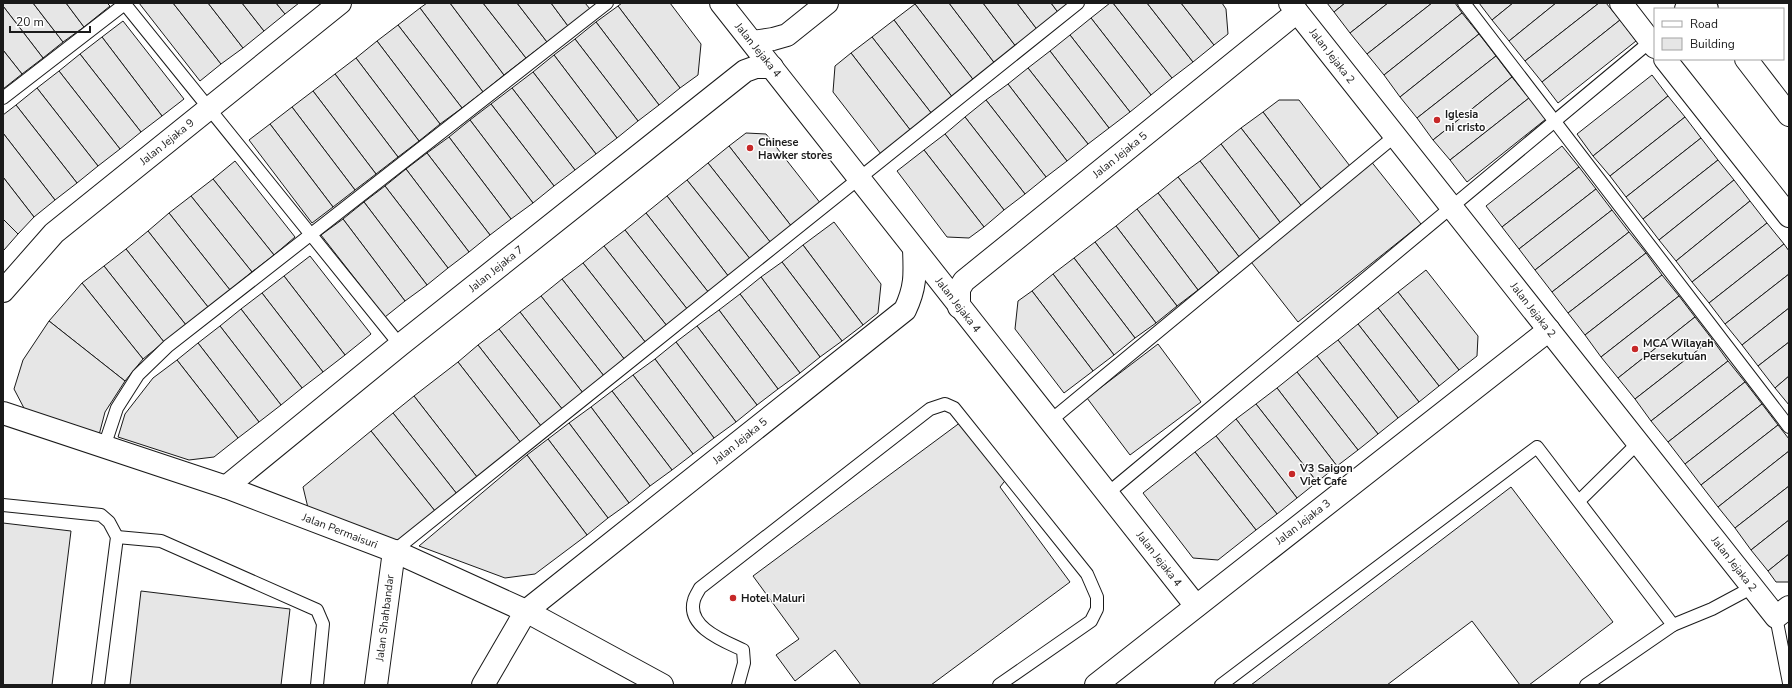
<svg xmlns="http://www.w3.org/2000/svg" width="1792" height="688" font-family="'Nunito Sans',sans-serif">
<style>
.building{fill:#e6e6e6;stroke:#1a1a1a}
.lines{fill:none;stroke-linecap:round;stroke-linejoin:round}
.lane-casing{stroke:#1a1a1a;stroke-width:14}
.street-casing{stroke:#1a1a1a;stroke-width:24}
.secondary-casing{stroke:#1a1a1a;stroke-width:24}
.lane{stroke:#fff;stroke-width:12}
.street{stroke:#fff;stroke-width:22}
.secondary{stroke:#fff;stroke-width:22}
.poi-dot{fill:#c62828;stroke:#fff;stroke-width:1.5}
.labels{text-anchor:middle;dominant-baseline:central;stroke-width:3;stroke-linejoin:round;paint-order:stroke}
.street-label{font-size:11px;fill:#1a1a1a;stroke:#fff}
.poi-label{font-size:11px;font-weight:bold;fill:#1a1a1a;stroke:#fff;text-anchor:start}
</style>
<rect width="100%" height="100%" fill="#fff"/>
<g class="building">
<polygon points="3,3 33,3 63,42 43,58 3,6"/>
<polygon points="33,3 66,3 84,27 63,42"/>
<polygon points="66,3 107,3 110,6 84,27"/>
<polygon points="139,3 173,3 221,64 200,81"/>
<polygon points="173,3 208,3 243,48 221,64"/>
<polygon points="208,3 242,3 264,31 243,48"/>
<polygon points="242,3 276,3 285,14 264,31"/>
<polygon points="276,3 299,3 285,14"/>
<polygon points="427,3 450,3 504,75 483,92 420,8"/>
<polygon points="450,3 483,3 526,58 504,75"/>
<polygon points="483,3 517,3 547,42 526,58"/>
<polygon points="517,3 551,3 568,26 547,42"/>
<polygon points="551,3 585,3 590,9 568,26"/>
<polygon points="622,3 670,3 701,44 698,75 680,88 618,6"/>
<polygon points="917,3 949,3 996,65 975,82 915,4"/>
<polygon points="949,3 983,3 1017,48 996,65"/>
<polygon points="983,3 1017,3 1039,32 1017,48"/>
<polygon points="1017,3 1051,3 1060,15 1039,32"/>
<polygon points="1051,3 1076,3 1060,15"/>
<polygon points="1110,3 1113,3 1172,78 1151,95 1091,18"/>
<polygon points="1113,3 1147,3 1193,62 1172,78"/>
<polygon points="1147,3 1181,3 1214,45 1193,62"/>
<polygon points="1181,3 1222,3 1226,9 1228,34 1214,45"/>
<polygon points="1327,3 1345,3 1334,12"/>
<polygon points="1345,3 1388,3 1350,33 1334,12"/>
<polygon points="1388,3 1432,3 1367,54 1350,33"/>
<polygon points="1432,3 1455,3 1462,13 1384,75 1367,54"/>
<polygon points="1479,3 1513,3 1492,20"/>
<polygon points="1513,3 1556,3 1509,41 1492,20"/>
<polygon points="1556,3 1599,3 1525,61 1509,41"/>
<polygon points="1599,3 1606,3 1620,20 1542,82 1525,61"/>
<polygon points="915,4 975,82 953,98 894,20"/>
<polygon points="3,6 43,58 22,74 3,50"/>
<polygon points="618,6 680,88 659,105 596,22"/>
<polygon points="420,8 483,92 462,108 398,25"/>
<polygon points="1462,13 1479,34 1400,97 1384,75"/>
<polygon points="1091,18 1151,95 1130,112 1070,35"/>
<polygon points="894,20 953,98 932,114 872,37"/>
<polygon points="1620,20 1636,41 1558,103 1542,82"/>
<polygon points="123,21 184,99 162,116 102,37"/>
<polygon points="596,22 659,105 638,121 575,39"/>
<polygon points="398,25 462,108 440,124 377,41"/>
<polygon points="1479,34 1496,56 1417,118 1400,97"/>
<polygon points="1070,35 1130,112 1109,128 1050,51"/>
<polygon points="102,37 162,116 141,132 80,54"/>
<polygon points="872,37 932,114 911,131 851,53"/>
<polygon points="575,39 638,121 617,138 554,55"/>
<polygon points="377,41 440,124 419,141 356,58"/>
<polygon points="3,50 22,74 3,89"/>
<polygon points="1050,51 1109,128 1088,144 1028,68"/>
<polygon points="851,53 911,131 881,154 833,92 835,66"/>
<polygon points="80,54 141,132 120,149 59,71"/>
<polygon points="554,55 617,138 596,154 533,72"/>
<polygon points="1496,56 1512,77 1433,140 1417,118"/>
<polygon points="356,58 419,141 398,157 335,74"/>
<polygon points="1028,68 1088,144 1067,161 1008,84"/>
<polygon points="59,71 120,149 98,166 37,88"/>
<polygon points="533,72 596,154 575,170 512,88"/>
<polygon points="335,74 398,157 376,174 313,91"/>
<polygon points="1652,75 1668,96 1593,156 1577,134"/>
<polygon points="1512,77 1529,98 1450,160 1433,140"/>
<polygon points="1008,84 1067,161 1046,177 986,100"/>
<polygon points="37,88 98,166 77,183 16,105"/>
<polygon points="512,88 575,170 554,186 491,104"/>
<polygon points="313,91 376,174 355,190 292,107"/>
<polygon points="1668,96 1685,117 1610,176 1593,156"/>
<polygon points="1529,98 1546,119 1467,182 1450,160"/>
<polygon points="986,100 1046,177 1025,194 965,117"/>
<polygon points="1279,100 1299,100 1353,170 1324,193 1263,112"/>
<polygon points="491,104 554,186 533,203 470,120"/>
<polygon points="16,105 77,183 55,200 3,133 3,115"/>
<polygon points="292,107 355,190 333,207 270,124"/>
<polygon points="1263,112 1324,193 1303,208 1241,128"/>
<polygon points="965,117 1025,194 1004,210 945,134"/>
<polygon points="1685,117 1701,138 1626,197 1610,176"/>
<polygon points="470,120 533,203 511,219 449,137"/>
<polygon points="270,124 333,207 312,223 249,140"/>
<polygon points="1241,128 1303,208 1282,225 1221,144"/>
<polygon points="3,133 55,200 34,217 3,177"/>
<polygon points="746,133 766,134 821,204 792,227 729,146"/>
<polygon points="945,134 1004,210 984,227 924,150"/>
<polygon points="449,137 511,219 490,235 427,153"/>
<polygon points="1701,138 1718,160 1643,219 1626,197"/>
<polygon points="1221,144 1282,225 1261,241 1200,161"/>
<polygon points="729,146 792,227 771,243 708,163"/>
<polygon points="1562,146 1579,167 1502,227 1486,206"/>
<polygon points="924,150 984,227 969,238 947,237 897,171"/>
<polygon points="427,153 490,235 469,252 406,169"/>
<polygon points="1370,160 1421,224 1298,322 1248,258"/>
<polygon points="1718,160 1734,180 1659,240 1643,219"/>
<polygon points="235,161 295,237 274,255 213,179"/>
<polygon points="1200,161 1261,241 1240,258 1178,177"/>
<polygon points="708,163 771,243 751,260 687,180"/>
<polygon points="1579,167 1596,189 1519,249 1502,227"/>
<polygon points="406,169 469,252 448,268 385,186"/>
<polygon points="3,177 34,217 18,234 3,219"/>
<polygon points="1178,177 1240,258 1219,273 1158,193"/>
<polygon points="213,179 274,255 252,272 191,196"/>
<polygon points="687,180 751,260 729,277 667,196"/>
<polygon points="1734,180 1750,201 1676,261 1659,240"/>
<polygon points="385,186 448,268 427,285 364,202"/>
<polygon points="1596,189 1612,210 1535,270 1519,249"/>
<polygon points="1158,193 1219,273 1198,290 1137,209"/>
<polygon points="191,196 252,272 230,290 169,213"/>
<polygon points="667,196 729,277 709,293 646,213"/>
<polygon points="1750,201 1767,223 1692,282 1676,261"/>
<polygon points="364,202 427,285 405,301 343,219"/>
<polygon points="1137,209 1198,290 1177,306 1116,226"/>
<polygon points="1612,210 1629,232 1552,292 1535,270"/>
<polygon points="169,213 230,290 208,307 148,231"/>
<polygon points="646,213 709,293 688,310 625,230"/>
<polygon points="3,219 18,234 4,250 3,249"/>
<polygon points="343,219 405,301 385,317 321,235"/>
<polygon points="834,222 881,284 878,313 863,325 803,245"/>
<polygon points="1767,223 1784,244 1709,303 1692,282"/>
<polygon points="1116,226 1177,306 1156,323 1095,242"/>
<polygon points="625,230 688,310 667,326 604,246"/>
<polygon points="148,231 208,307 186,325 126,249"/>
<polygon points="1629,232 1646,253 1568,313 1552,292"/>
<polygon points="1095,242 1156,323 1135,338 1074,258"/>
<polygon points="1784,244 1789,251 1789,274 1725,324 1709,303"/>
<polygon points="803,245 863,325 842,341 782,262"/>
<polygon points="604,246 667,326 646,343 583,263"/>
<polygon points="126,249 186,325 164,342 104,266"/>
<polygon points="1646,253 1662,275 1585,335 1568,313"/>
<polygon points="310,256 371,334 345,355 284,276"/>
<polygon points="1074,258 1135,338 1114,355 1053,274"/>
<polygon points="782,262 842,341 820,357 761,277"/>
<polygon points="583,263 646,343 625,360 562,279"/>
<polygon points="104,266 164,342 143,359 82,283"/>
<polygon points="1426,270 1478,336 1477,356 1459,370 1398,292"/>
<polygon points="1053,274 1114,355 1093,371 1032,291"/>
<polygon points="1789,274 1789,308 1742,345 1725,324"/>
<polygon points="1662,275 1679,296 1601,357 1585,335"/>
<polygon points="284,276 345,355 323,372 262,293"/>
<polygon points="761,277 820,357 800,373 740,294"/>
<polygon points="562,279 625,360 604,376 541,296"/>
<polygon points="82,283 143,359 125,381 49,321"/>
<polygon points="1032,291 1093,371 1064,393 1015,329 1018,301"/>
<polygon points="1398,292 1459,370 1439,386 1378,308"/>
<polygon points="262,293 323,372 302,388 241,309"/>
<polygon points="740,294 800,373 778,389 719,310"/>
<polygon points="541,296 604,376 583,393 520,312"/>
<polygon points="1679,296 1695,317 1618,378 1601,357"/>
<polygon points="1378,308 1439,386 1419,402 1358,324"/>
<polygon points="1789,308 1789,342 1758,366 1742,345"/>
<polygon points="241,309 302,388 281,405 220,326"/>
<polygon points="719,310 778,389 757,405 697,326"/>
<polygon points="520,312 583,393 563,410 499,329"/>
<polygon points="1695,317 1712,339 1635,399 1618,378"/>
<polygon points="49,321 125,381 105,412 99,435 25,410 14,389 23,360"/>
<polygon points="1358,324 1419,402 1398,418 1338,340"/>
<polygon points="220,326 281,405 259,422 198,343"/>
<polygon points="697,326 757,405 736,422 676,342"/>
<polygon points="499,329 563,410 541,426 478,345"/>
<polygon points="1712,339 1728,361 1651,421 1635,399"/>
<polygon points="1338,340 1398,418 1378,434 1317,356"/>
<polygon points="676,342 736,422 714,438 655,359"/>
<polygon points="1789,342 1789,376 1775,388 1758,366"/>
<polygon points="198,343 259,422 238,438 177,360"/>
<polygon points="1158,344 1201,402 1130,455 1087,398"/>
<polygon points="478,345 541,426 521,443 458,362"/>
<polygon points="1317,356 1378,434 1358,450 1297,372"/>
<polygon points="655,359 714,438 693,454 633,375"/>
<polygon points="177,360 238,438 214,457 189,460 118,437 125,414 153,378"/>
<polygon points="1728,361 1745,382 1668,442 1651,421"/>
<polygon points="458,362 521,443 477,477 414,396"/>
<polygon points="1297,372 1358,450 1337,466 1277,388"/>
<polygon points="633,375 693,454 672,470 612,391"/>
<polygon points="1789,376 1789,405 1775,388"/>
<polygon points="1745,382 1762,404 1685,464 1668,442"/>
<polygon points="1277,388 1337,466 1317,482 1256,404"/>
<polygon points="612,391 672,470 650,486 591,407"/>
<polygon points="414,396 477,477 457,494 393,413"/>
<polygon points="1256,404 1317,482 1297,498 1236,419"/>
<polygon points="1762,404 1778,425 1701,485 1685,464"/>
<polygon points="591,407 650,486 629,503 569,423"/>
<polygon points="393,413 457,494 435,511 371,431"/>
<polygon points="965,419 1008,477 1000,487 1070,582 931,685 861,685 835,650 795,681 776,655 799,639 753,576"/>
<polygon points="1236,419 1297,498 1277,514 1216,436"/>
<polygon points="569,423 629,503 608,518 548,439"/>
<polygon points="1778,425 1789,439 1789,451 1718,507 1701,485"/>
<polygon points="371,431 435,511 392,545 309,512 303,487"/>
<polygon points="1216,436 1277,514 1256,530 1195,452"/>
<polygon points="548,439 608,518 587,535 527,455"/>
<polygon points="1789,451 1789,486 1735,528 1718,507"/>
<polygon points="1195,452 1256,530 1218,560 1193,558 1143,493"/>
<polygon points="527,455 587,535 535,574 505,578 419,546"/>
<polygon points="1789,486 1789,520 1751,550 1735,528"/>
<polygon points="1511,487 1613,622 1529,685 1520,685 1472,621 1387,685 1251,685"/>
<polygon points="1789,520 1789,554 1768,571 1751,550"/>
<polygon points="3,523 71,531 52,685 3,685"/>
<polygon points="1789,554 1789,582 1776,582 1768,571"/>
<polygon points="141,591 290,609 281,685 130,685"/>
</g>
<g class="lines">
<g class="lane-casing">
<g id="lane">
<polyline points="124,3 400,345"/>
<polyline points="1464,3 1789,427"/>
<polyline points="3,98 126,3"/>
<polyline points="1050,421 1395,136"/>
<polyline points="104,447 117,408 138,375 168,346 607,3"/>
<polyline points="1108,493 1651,41"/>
<polyline points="1579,501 1638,443"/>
<polyline points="3,505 101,515 109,522 117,537 98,685"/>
<polyline points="117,537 161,541 317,610 323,624 317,685"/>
<polyline points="394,551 1078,3"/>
<polyline points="1776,617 1789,683"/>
<polyline points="1673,625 1712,609 1753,587"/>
<path d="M738,685L744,663L743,650C724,641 686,627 694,600C695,596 698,592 700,588L930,409L945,404L954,408L1087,574L1097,597V609L1091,621L999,685"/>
<polyline points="1221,685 1537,447 1673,625 1586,685"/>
</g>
</g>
<g class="street-casing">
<g id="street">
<polyline points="721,3 1196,606"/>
<polyline points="1290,3 1776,617 1789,607"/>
<polyline points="1621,3 1655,47"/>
<polyline points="1686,9 1693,3"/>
<polyline points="753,42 773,39 787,35 827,3"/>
<polyline points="1665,59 1789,216"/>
<polyline points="3,291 54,233 340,3"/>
<polyline points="959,307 959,289 964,281 1297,12"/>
<polyline points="3,413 226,487 394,551 526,611 662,685"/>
<polyline points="226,487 400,345 745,71 756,67 772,67"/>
<polyline points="376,685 394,551"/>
<path d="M483,685L526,611L905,310C916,287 915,274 914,249"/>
<polyline points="1096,685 1549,330"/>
</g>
</g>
<g class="secondary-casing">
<g id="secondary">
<polyline points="1702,3 1707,9"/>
<polyline points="1746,59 1789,115"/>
</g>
</g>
<use href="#lane" class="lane"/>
<use href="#street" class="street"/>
<use href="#secondary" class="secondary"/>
</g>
<g class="poi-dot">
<circle cx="1437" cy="120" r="4"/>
<circle cx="750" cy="148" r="4"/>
<circle cx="1635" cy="349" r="4"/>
<circle cx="1292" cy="474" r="4"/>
<circle cx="733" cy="598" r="4"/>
</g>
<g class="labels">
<g class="street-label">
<text transform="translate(758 50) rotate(51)">Jalan Jejaka 4</text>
<text transform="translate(1332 56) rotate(52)">Jalan Jejaka 2</text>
<text transform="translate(167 142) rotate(-39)">Jalan Jejaka 9</text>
<text transform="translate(1120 155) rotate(-39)">Jalan Jejaka 5</text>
<text transform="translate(496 269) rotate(-39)">Jalan Jejaka 7</text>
<text transform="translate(958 305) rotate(52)">Jalan Jejaka 4</text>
<text transform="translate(1533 310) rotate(52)">Jalan Jejaka 2</text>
<text transform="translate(740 441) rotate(-39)">Jalan Jejaka 5</text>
<text transform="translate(1303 522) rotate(-38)">Jalan Jejaka 3</text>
<text transform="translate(340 531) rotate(21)">Jalan Permaisuri</text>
<text transform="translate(1159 559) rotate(52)">Jalan Jejaka 4</text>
<text transform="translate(1734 564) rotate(52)">Jalan Jejaka 2</text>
<text transform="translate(385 618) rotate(-83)">Jalan Shahbandar</text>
</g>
<g class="poi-label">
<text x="1445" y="114">Iglesia<tspan x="1445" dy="13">ni cristo</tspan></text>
<text x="758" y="142">Chinese<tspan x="758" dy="13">Hawker stores</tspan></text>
<text x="1643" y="343">MCA Wilayah<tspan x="1643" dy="13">Persekutuan</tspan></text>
<text x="1300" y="468">V3 Saigon<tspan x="1300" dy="13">Viet Cafe</tspan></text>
<text x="741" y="598">Hotel Maluri</text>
</g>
</g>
<rect width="1792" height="688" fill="none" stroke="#1a1a1a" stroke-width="8"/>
<rect x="1654" y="8" width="130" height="52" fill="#ffffff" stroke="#a3a3a3"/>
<rect x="1662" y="21" width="20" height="6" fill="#ffffff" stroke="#a3a3a3"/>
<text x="1690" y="28" font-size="12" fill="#1a1a1a">Road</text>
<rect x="1662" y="38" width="20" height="12" fill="#e6e6e6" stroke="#a3a3a3"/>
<text x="1690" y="48" font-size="12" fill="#1a1a1a">Building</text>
<path d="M10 26v6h80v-6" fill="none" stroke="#1a1a1a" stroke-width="2"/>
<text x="16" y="26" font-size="12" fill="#1a1a1a" stroke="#ffffff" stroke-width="3" paint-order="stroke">20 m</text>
</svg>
